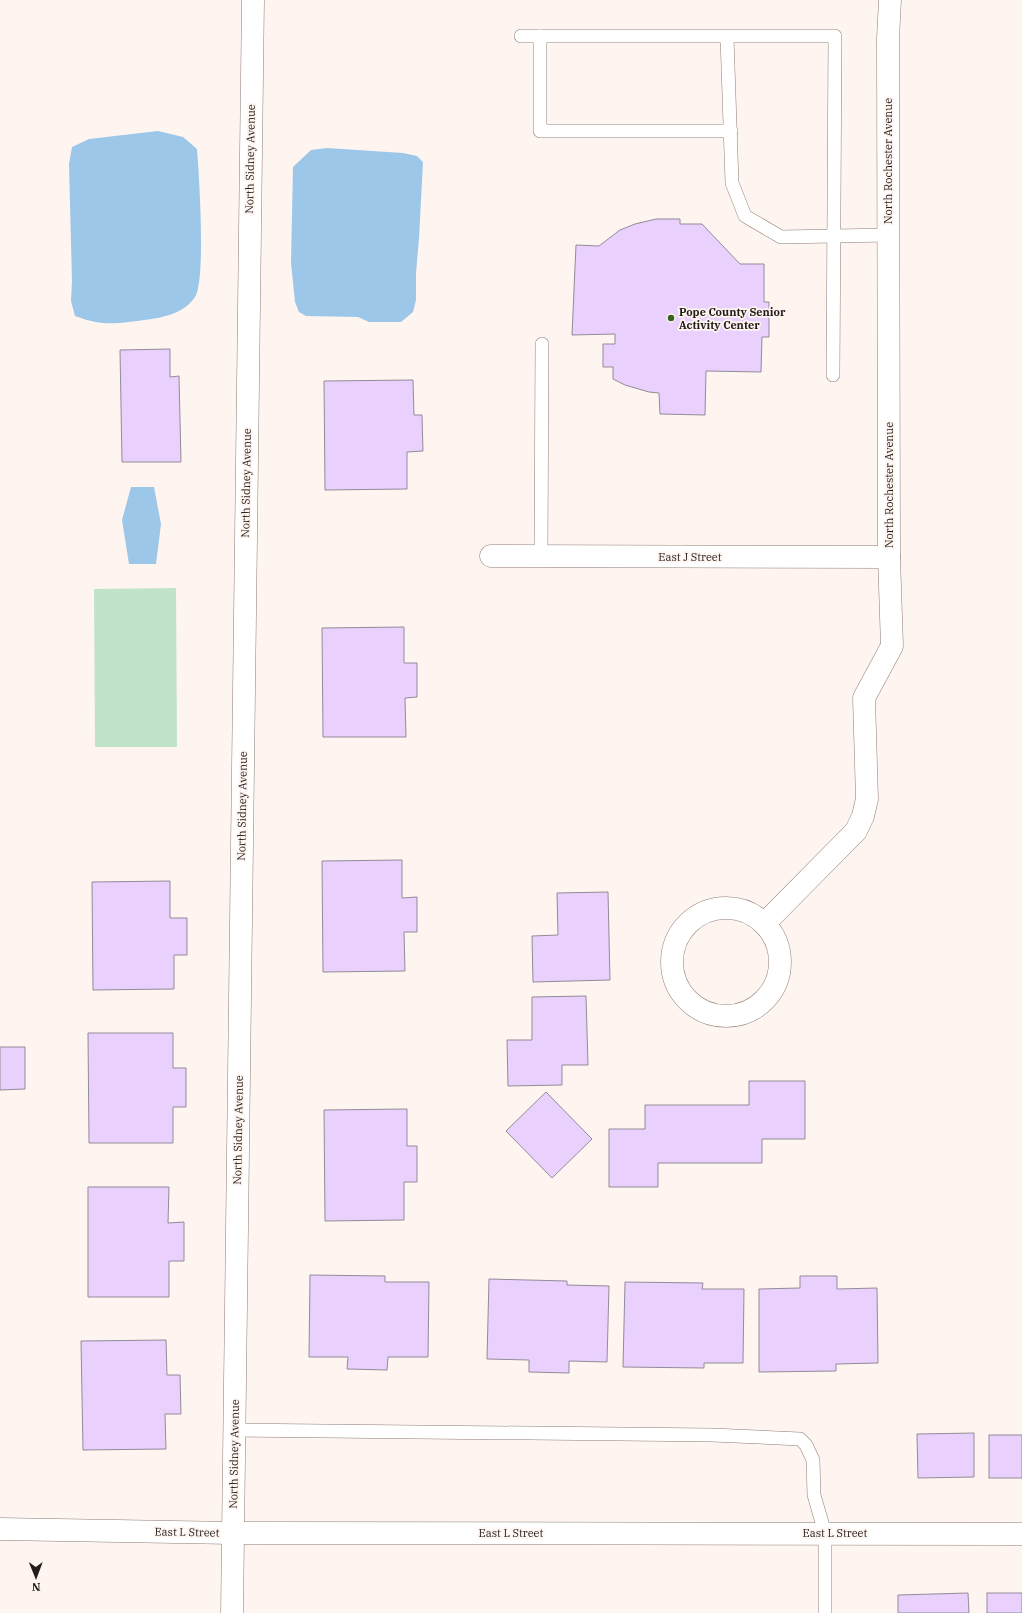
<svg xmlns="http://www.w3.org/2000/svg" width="1022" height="1613" font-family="'IBM Plex Serif',serif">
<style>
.green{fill:#c1e3c9}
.water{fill:#9cc7e9}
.building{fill:#ead0fd;stroke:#928b98}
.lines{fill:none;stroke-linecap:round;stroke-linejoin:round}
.service-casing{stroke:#8d7d77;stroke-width:14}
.minor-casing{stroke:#8d7d77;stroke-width:23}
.service{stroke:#fff;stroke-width:13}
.minor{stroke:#fff;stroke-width:22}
.poi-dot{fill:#376321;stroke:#fef4f0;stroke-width:1.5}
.labels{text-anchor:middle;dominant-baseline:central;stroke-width:3.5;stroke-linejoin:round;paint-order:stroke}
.street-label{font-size:11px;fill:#221c1a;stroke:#fef4f0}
.poi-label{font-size:11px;font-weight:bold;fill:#221c1a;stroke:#fef4f0;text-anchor:start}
</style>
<rect width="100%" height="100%" fill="#fef4f0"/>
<polygon class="green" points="176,588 177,747 95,747 94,589"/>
<g class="water">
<path d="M158,131L183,137L197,149C199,173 206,281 195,297C184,314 161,318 144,320C116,324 102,326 75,316L71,301L72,281L69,164L72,147L89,139Z"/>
<polygon points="327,148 403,153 417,156 423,162 419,238 416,273 416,300 413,312 401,322 369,322 358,317 306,316 299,312 295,302 291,263 293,167 311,150"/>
<polygon points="131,487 154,487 161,524 156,564 129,564 122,520"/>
</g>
<g class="building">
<polygon points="656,219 680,219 680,224 702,224 740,264 764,264 764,302 769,302 769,337 762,337 761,372 706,371 705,415 660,414 659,393 649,392 625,385 613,379 613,367 603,367 603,344 615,344 615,334 572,335 576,245 599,246 620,230 635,224"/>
<polygon points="170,349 170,377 179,376 181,462 122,462 120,350"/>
<polygon points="413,380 414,415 422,415 423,451 407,452 407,489 325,490 324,381"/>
<polygon points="404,627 404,663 417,663 417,697 405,698 406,737 323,737 322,628"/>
<polygon points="402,860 402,898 417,897 417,932 404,932 405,971 323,972 322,861"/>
<polygon points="170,881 170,918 187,918 187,955 174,955 174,989 93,990 92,882"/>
<polygon points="608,892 610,980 533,982 532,936 558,935 557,893"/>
<polygon points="586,996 588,1065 562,1065 562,1085 508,1086 507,1040 532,1040 532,997"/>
<polygon points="88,1033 173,1033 173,1068 186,1068 186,1107 173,1107 173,1143 89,1143"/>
<polygon points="0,1047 25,1047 25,1089 0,1090"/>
<polygon points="749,1081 805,1081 805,1139 762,1139 762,1163 658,1163 658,1187 609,1187 609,1129 645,1129 645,1105 749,1105"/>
<polygon points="546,1092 592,1139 552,1178 506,1131"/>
<polygon points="407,1109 407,1146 417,1146 417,1182 404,1182 404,1220 325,1221 324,1110"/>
<polygon points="88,1187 169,1187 168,1223 184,1222 184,1261 169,1261 169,1297 88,1297"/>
<polygon points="310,1275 385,1276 385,1282 429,1282 428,1357 388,1357 387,1370 347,1369 348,1357 309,1357"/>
<polygon points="800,1276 837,1276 837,1289 877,1288 878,1363 836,1364 836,1371 759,1372 759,1289 800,1288"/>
<polygon points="489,1279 567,1281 567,1285 609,1286 607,1362 569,1361 569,1373 529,1372 529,1360 487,1359"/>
<polygon points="625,1282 703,1283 702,1289 744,1289 743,1363 704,1363 704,1368 623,1367"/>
<polygon points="166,1340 167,1375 180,1375 181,1414 165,1414 166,1449 83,1450 81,1341"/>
<polygon points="974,1433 974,1477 918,1478 917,1434"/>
<rect x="989" y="1435" width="33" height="43"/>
<polygon points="968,1593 969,1613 898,1613 898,1595"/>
<rect x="987" y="1593" width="35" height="20"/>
</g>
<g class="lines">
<g class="service-casing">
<g id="service">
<polyline points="521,36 835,36 833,375"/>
<polyline points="540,36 540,131 731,131"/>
<polyline points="727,37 732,183 745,216 781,237 889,235"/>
<polyline points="541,556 542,344"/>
<polyline points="234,1430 712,1435 800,1439 806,1445 813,1460 814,1495 825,1533 825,1613"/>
</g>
</g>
<g class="minor-casing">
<g id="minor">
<polyline points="491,556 889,557"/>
<circle cx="726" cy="962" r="54"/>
<polyline points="765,923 856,831 863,816 867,799 864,698 892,646 889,557 888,38 890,0"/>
<polyline points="0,1529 233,1533 1022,1534"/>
<polyline points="232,1613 253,0"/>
</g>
</g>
<use href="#service" class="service"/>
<use href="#minor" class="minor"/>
</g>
<circle class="poi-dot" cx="671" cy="318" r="4"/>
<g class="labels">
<g class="street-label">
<text transform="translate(250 159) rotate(-89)">North Sidney Avenue</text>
<text transform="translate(888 161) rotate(-90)">North Rochester Avenue</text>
<text transform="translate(246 483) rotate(-89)">North Sidney Avenue</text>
<text transform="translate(889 485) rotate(-90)">North Rochester Avenue</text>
<text x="690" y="557">East J Street</text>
<text transform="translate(242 806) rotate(-89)">North Sidney Avenue</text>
<text transform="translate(238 1130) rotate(-89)">North Sidney Avenue</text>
<text transform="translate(234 1454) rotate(-89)">North Sidney Avenue</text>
<text transform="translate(187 1532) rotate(1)">East L Street</text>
<text x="511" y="1533">East L Street</text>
<text x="835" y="1533">East L Street</text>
</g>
<g class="poi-label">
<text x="679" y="312">Pope County Senior<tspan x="679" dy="13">Activity Center</tspan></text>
</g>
</g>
<g transform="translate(36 1577) rotate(179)" stroke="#fef4f0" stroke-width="3" paint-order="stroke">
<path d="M0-3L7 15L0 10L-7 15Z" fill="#221c1a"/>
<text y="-6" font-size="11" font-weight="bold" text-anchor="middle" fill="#221c1a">N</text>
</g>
</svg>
